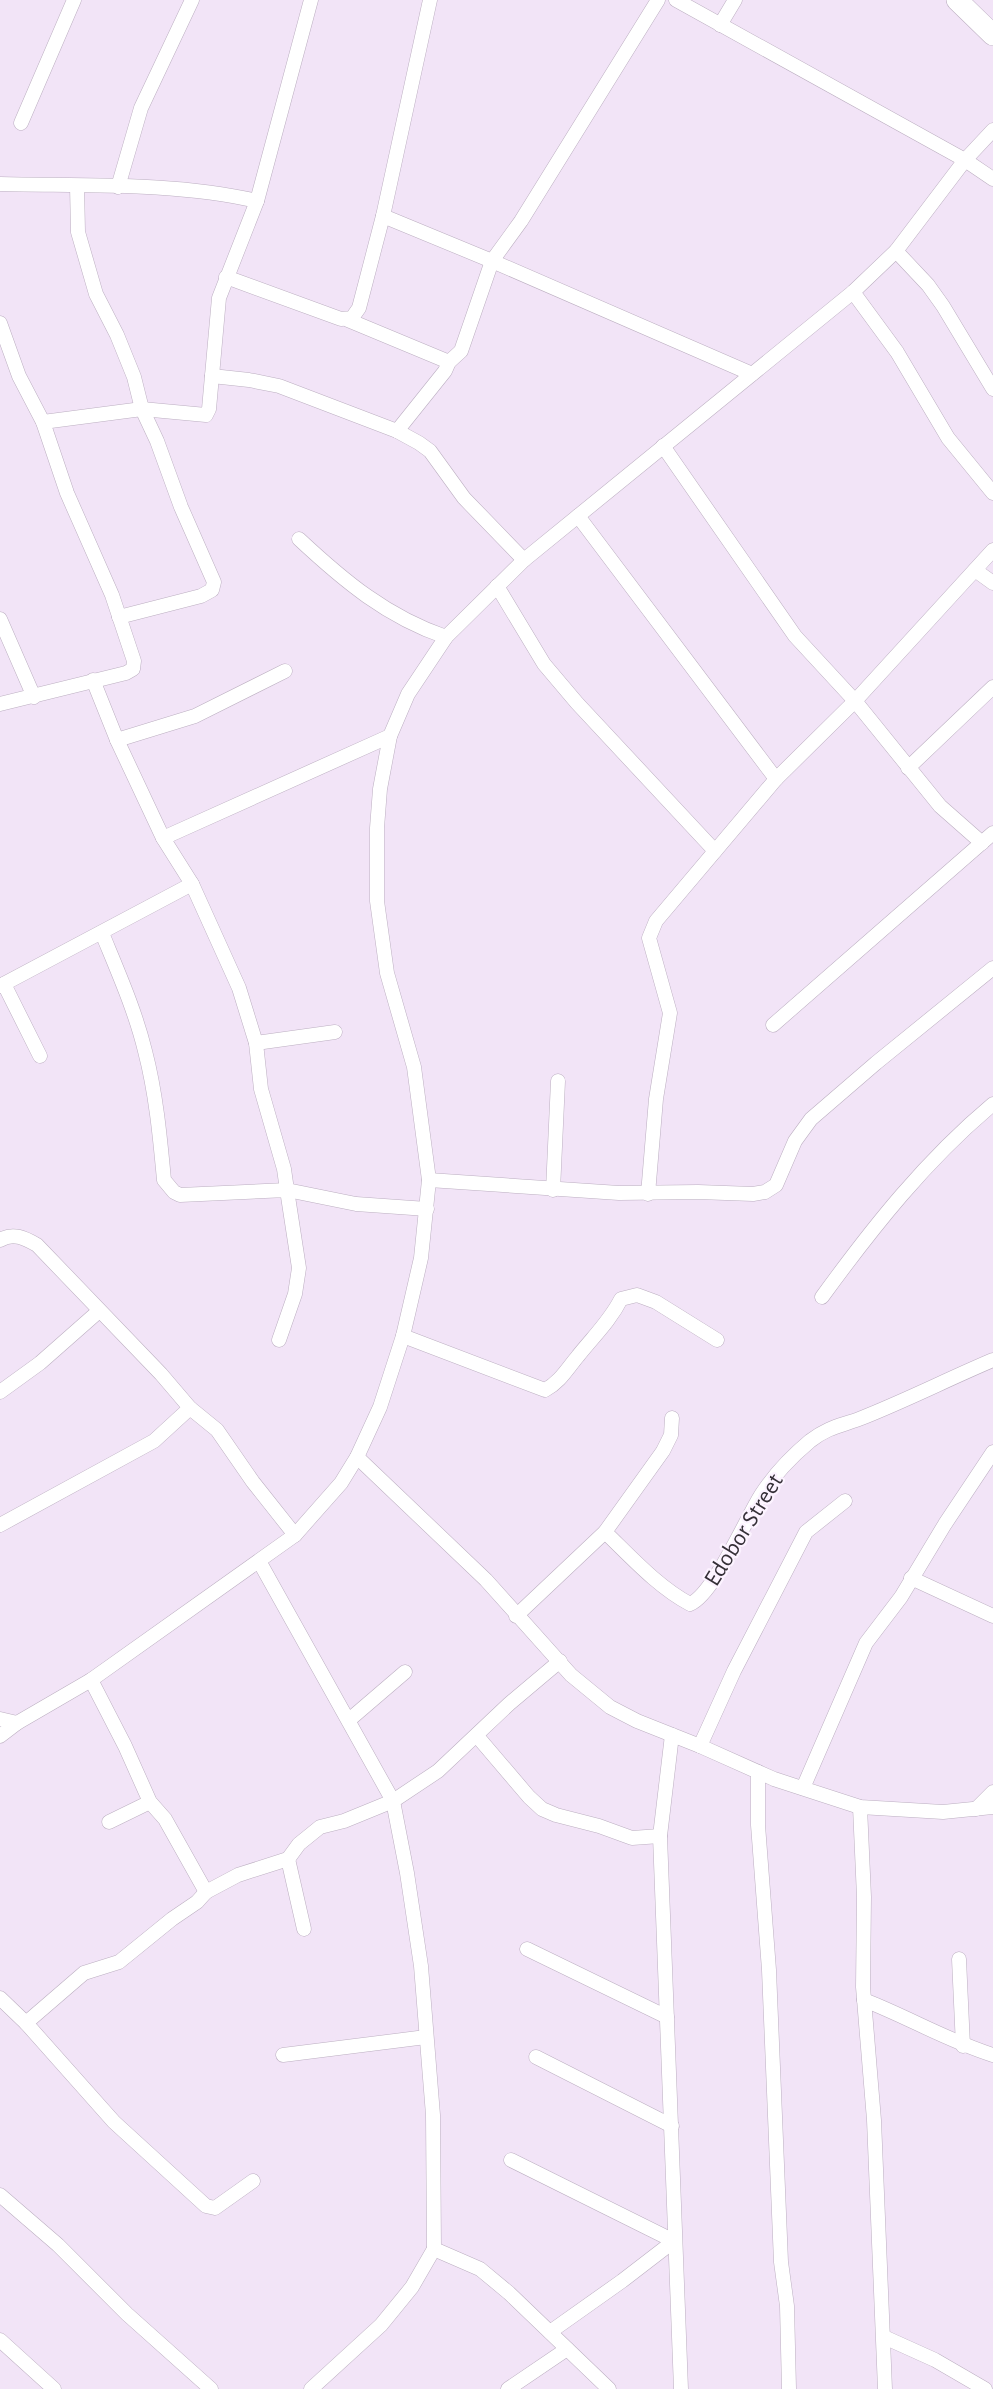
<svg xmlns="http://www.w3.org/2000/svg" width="993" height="2389" font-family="'Alegreya Sans',sans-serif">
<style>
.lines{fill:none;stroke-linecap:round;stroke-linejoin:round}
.minor-casing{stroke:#bcafc1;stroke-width:15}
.highway-casing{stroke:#bcafc1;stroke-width:22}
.minor{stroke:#fff;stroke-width:14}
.highway{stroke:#fff;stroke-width:21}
.labels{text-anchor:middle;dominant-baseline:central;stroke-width:4.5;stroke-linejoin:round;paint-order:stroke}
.street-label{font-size:24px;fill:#353037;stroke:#fcf3ff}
</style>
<rect width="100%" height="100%" fill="#f2e4f7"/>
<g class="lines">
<g class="minor-casing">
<g id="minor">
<polyline points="430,0 383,216 492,261 752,374"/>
<polyline points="676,0 965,160 993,179"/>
<polyline points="720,25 735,0"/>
<polyline points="21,123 74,0"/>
<path d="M0,184C84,186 175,182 257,201L311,0"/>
<polyline points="77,186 78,232 96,294 117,335 134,377 142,409 157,441 181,507 214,582 212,590 201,596 119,617"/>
<polyline points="118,187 141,108 192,0"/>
<polyline points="896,251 928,285 943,306 993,389"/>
<polyline points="226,277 341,319 352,318 359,308 383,216"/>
<polyline points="853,292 897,352 948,438 993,493"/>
<polyline points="348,320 449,362"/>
<polyline points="0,323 19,376 43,422 67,493 112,595 134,661 133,669 126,673 0,704"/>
<polyline points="212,376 249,380 279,386 397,431 419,443 430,451 464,498 524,560"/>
<polyline points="43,422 142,409 206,415 209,409 219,298 257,201"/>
<polyline points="397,431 445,371 449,362 461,351 492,261 521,221 658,0"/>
<polyline points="663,446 795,636 855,701 940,806 982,843"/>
<polyline points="578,516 776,779"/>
<path d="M299,539C344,581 387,617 446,637"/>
<polyline points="975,570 993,583"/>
<polyline points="497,586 544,664 577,703 715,851"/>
<polyline points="0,619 34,697"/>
<polyline points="93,680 117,740 163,838 192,884 239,988 256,1043 261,1089 284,1169 287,1190 356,1204 427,1209"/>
<polyline points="117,740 195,716 285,671"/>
<polyline points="908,768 993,687"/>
<polyline points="163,838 390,736"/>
<path d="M102,933C118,972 135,1010 145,1051C156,1093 160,1137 164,1180L174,1192L180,1195L287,1190L299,1268L295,1294L279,1340"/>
<polyline points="4,984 40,1056"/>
<polyline points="0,986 192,884"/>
<polyline points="773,1025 993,833"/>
<polyline points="256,1043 335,1032"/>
<polyline points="429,1180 619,1193 698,1192 753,1194 765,1192 776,1185 795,1141 811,1119 876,1063 993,968"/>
<polyline points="553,1190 558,1081"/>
<polyline points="648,1194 656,1099 670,1013 649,938 656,921 776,779 855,701 993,550"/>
<path d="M0,1240C13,1232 25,1238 37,1245L161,1374L190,1408L217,1430L253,1482L295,1535"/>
<path d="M822,1297C873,1227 926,1160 993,1104"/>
<path d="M403,1336L545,1390C560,1382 567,1369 578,1356C593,1337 610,1321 621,1299L637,1295L656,1302L717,1340"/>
<polyline points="0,1392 40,1363 99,1311"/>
<polyline points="357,1457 486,1580 571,1675 610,1707 637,1721 700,1746 774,1779 860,1807 943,1812 993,1807"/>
<polyline points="0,1525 154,1441 190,1408"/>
<path d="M605,1532C631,1557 658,1587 690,1604C713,1595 746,1519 761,1495C774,1475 792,1456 810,1441C828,1427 840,1426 859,1419C905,1401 948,1379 993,1360"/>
<polyline points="259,1561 393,1801 407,1873 421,1966 433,2115 434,2249 480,2269 509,2293 609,2389"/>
<polyline points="911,1578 993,1616"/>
<polyline points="516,1616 605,1532 663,1451 671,1435 672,1418"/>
<polyline points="91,1680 125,1746 150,1802 165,1819 206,1892 238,1875 288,1859 299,1844 320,1827 344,1821 393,1801 438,1771 509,1704 560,1661"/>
<polyline points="0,1719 17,1723"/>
<polyline points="349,1720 405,1672"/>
<polyline points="672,1735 660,1836 681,2389"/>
<polyline points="0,1736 17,1723 91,1680 295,1535 341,1483 357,1457 380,1407 403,1336 421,1258 429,1180 414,1067 387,973 377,901 377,828 380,789 390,736 408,694 446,637 524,560 853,292 896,251 965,160 993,130"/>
<polyline points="477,1736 529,1797 542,1809 556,1815 599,1826 632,1838 660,1836"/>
<polyline points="700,1746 734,1671 806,1532 845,1501"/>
<polyline points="758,1772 758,1825 769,1970 781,2262 787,2306 789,2389"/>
<polyline points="803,1788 866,1643 901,1597 945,1524 993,1452"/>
<polyline points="860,1807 864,1897 863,1987 874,2120 885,2389"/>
<polyline points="976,1809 993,1792"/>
<polyline points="109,1822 150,1802"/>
<polyline points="288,1859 304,1929"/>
<polyline points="527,1949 667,2017"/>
<polyline points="959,1959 963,2046"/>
<polyline points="0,1998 26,2023 114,2122 206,2206 215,2208 253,2181"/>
<path d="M864,2000C908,2017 948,2041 993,2055"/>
<polyline points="26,2023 84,1973 119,1962 172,1919 197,1902 206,1892"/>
<polyline points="283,2055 426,2037"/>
<polyline points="536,2057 672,2126"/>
<polyline points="511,2160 674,2241 622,2281 550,2332"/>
<polyline points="0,2195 58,2245 127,2314 211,2389"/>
<polyline points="884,2337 935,2360 985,2389"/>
<polyline points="0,2340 54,2389"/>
<polyline points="311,2389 381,2325 412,2287 434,2249"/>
<polyline points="508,2389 567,2349"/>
</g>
</g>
<g class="highway-casing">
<polyline id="highway" points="957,0 993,35"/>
</g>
<use href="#minor" class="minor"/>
<use href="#highway" class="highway"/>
</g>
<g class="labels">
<g class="street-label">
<text transform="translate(744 1530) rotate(-58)">Edobor Street</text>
</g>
</g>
</svg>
